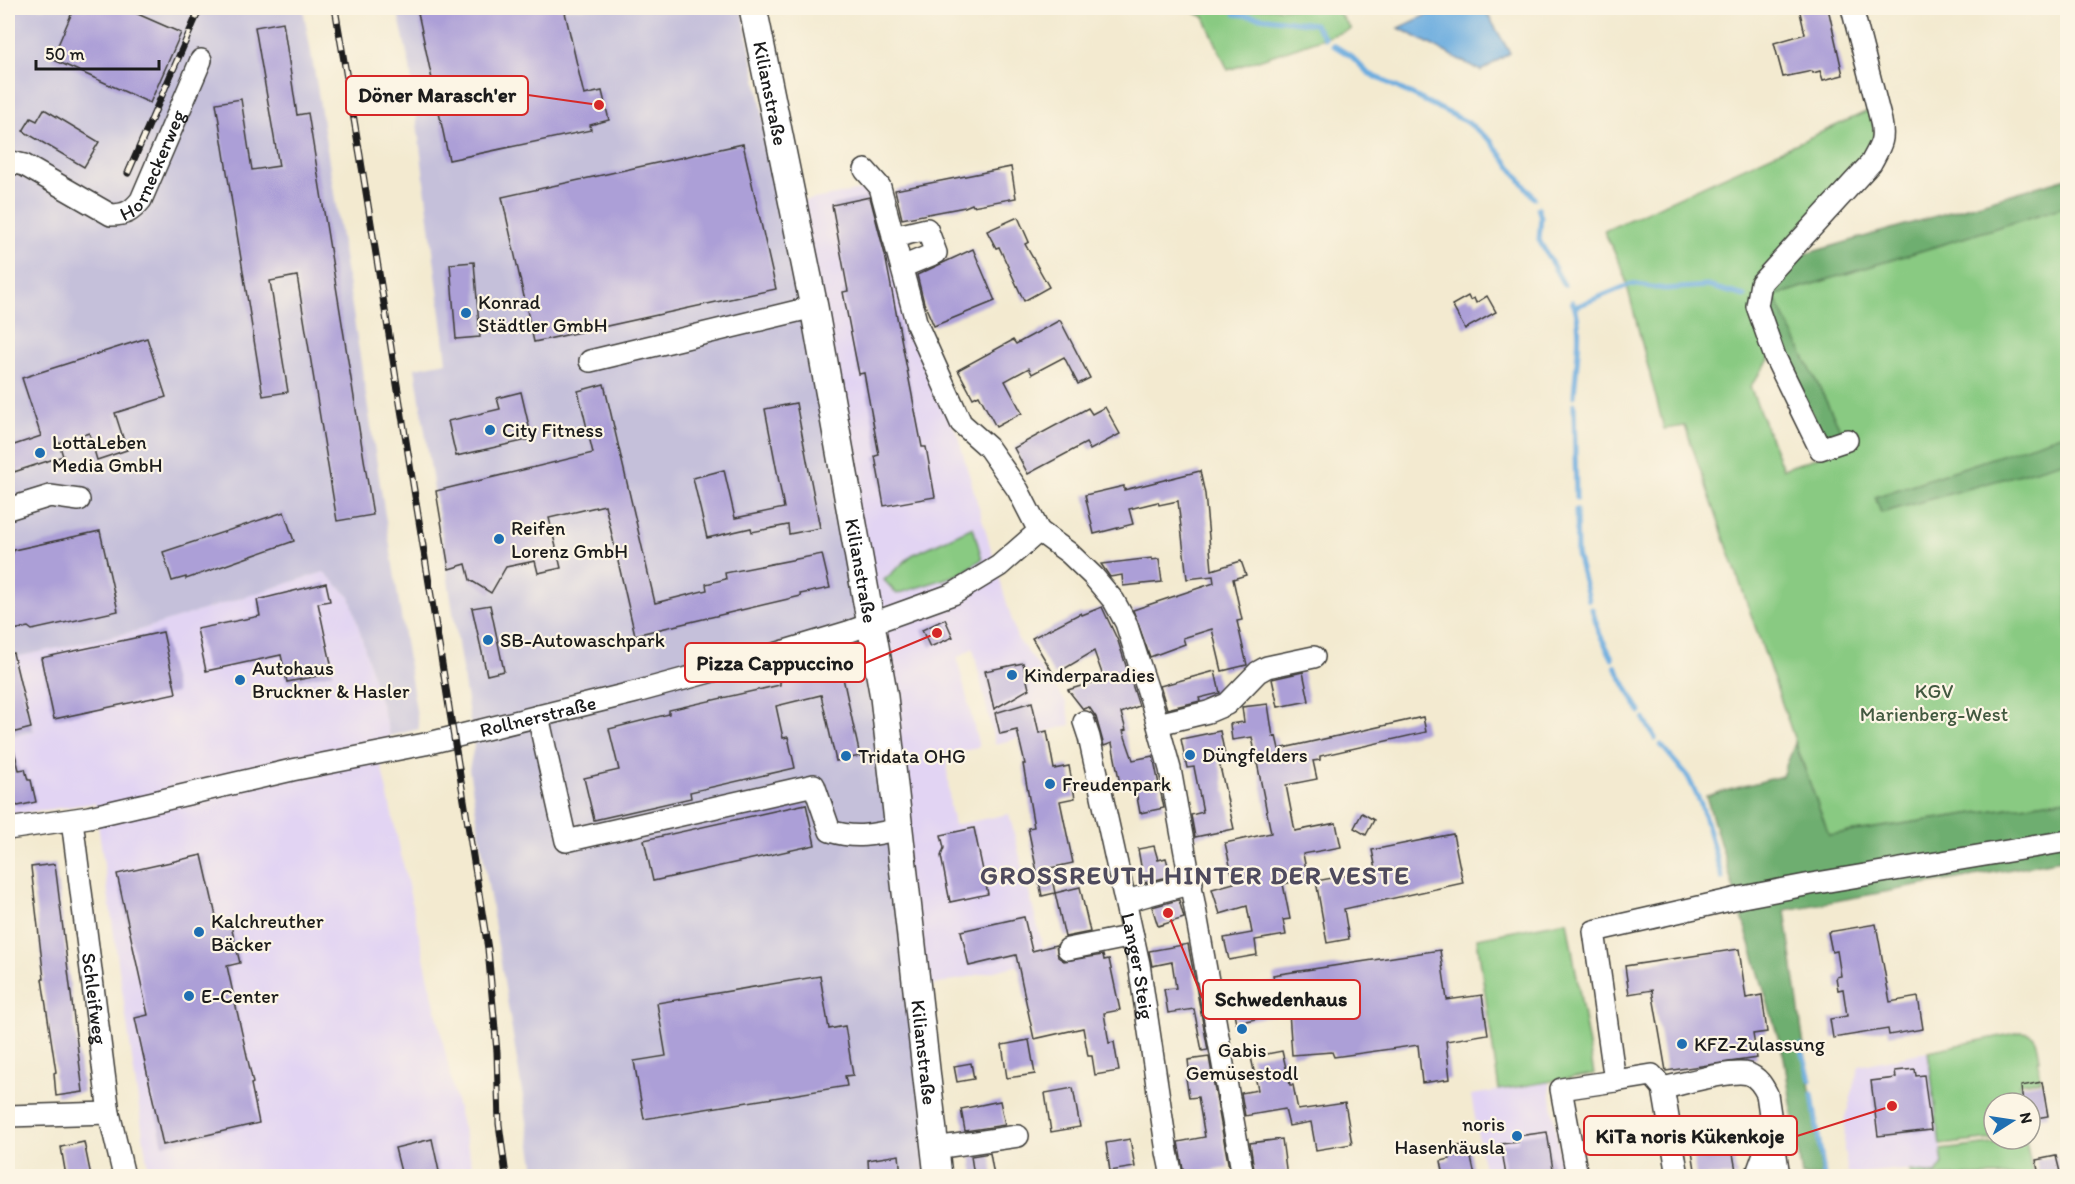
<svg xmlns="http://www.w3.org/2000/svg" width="2075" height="1184" font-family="Itim,sans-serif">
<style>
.built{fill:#e2d4f3}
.industrial{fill:#c5c0da}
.green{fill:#89ca82;stroke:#52734f;stroke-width:1.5}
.forest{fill:#6eae70;stroke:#456546;stroke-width:1.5}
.water{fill:#6aacdf;stroke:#43647e;stroke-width:1.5}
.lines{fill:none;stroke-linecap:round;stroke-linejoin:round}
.stream{stroke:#6aacdf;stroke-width:5}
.building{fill:#ac9fd7}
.minor-casing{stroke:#3c3b37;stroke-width:24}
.major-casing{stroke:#3c3b37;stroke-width:30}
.minor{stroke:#fff;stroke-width:21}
.major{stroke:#fff;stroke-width:27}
.rail-casing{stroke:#1c1c1c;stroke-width:7}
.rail{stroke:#fcf5e5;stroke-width:4.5;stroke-dasharray:14;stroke-linecap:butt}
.poi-dot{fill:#1f6fb2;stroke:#fcf5e5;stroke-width:2}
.labels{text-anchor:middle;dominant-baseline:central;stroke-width:4.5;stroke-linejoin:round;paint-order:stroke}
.street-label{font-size:20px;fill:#1c1c1c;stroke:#fcf5e5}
.poi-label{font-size:20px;fill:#1c1c1c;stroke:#fcf5e5;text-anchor:start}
.park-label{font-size:20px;fill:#425940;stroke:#fcf5e5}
.district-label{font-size:26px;font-weight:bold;letter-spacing:1.5px;fill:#4e4a5d;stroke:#fcf5e5}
.leader{fill:none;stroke:#d62828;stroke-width:2}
.callout-dot{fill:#d62828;stroke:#fcf5e5;stroke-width:2}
.callout{fill:#fcf5e5;stroke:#d62828;stroke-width:2}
.callout-label{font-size:21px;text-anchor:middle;font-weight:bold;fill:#1c1c1c}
</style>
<rect width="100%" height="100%" fill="#fcf5e5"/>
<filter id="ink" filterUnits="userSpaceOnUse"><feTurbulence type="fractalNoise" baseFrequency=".0167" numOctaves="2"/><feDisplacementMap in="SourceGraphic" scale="12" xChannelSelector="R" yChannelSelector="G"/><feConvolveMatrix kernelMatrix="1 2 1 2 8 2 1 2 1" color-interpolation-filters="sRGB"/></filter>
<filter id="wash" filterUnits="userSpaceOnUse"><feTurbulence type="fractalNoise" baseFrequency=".008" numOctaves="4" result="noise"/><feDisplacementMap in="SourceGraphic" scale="24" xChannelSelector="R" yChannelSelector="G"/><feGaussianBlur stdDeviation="1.35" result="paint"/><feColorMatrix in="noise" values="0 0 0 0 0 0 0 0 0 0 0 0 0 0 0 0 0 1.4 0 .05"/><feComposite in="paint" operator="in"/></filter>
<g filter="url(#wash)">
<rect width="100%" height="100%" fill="#f3ead0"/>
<g class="built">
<polygon points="876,187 897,287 959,440 1017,638 1066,702 1071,725 995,744 973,648 957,658 979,747 946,756 950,806 954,825 1009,814 1046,959 925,987 788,204"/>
<polygon points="324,572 350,597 390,736 381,765 457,1105 475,1176 149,1176 95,803 8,815 8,737 34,731 16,657 136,631"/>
<polygon points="1928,1051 1943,1164 1936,1174 1893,1170 1848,1174 1844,1149 1845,1121 1859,1066"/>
<polygon points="1549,1082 1562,1176 1485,1176 1471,1095"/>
</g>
<g class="industrial">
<polygon points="8,8 303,8 317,86 419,729 390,736 350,597 324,572 136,631 16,657 34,731 8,737"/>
<polygon points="397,8 742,8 870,652 940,1176 536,1176 469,769 474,746 415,368 447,362 410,67"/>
</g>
<g class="green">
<polygon points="1185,8 1335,8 1351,29 1228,70 1204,17"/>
<polygon points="1870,110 1877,142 1771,263 1769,360 1750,387 1783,469 1827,454 1847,444 1773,296 2067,206 2067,799 1828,835 1685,426 1664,429 1623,270 1604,231"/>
<polygon points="973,527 982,559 960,574 897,594 884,580 912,555"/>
<polygon points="1567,921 1594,1074 1499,1090 1477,938"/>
<path d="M2021,1032C2038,1032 2038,1046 2040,1060H2038L2041,1080L2020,1083L2023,1103H1994V1139L1940,1145L1928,1051Z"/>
<polygon points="2026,1140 2033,1176 1911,1176 1910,1171 1936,1174 1943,1164 1941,1150"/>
</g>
<g class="forest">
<polygon points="2067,178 2067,206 1774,296 1841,431 1824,439 1766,322 1765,294 1788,259"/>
<polygon points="2067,433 2067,461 1881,513 1875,497"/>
<polygon points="1795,743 1829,835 2067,799 2067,859 1785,910 1822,1176 1802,1176 1784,1057 1706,796 1782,776"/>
</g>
<polygon class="water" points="1441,8 1484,8 1510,53 1481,71 1399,28"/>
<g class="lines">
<g class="stream">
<polyline points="1235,14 1314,24 1325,38"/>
<polyline points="1333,45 1351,56 1368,73 1467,122 1491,141 1534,198"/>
<polyline points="1538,208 1541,217 1539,240 1564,285"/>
<path d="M1572,302C1585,321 1575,372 1574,396"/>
<polyline points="1575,307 1631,284 1665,289 1707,286 1745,296"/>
<polyline points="1574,404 1576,498"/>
<polyline points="1576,510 1577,554 1589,600"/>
<polyline points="1592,609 1599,633 1612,658"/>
<polyline points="1615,666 1640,712"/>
<polyline points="1644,719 1655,738"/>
<polyline points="1661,745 1688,777 1701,804 1722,878"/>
<polyline points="1801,1046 1810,1080"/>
<polyline points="1812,1094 1824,1176"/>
</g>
</g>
<g id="blocks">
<g class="building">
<polygon points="74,8 124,8 181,33 150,103 52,59"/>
<polygon points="417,8 564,8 584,95 602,91 609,120 590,125 591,130 449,160"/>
<polygon points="1799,8 1828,8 1843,75 1823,80 1820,71 1813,73 1812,71 1783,77 1774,43 1805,34"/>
<polygon points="283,22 297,115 308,113 373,515 337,521 297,276 270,281 288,392 263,396 216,103 241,99 252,170 279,166 255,27"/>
<polygon points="44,109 99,142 84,167 23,131 31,118 37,121"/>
<polygon points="743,144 776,289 534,342 502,197"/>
<polygon points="1011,167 1016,198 973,206 972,204 965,207 902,219 895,190"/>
<polygon points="870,197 885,255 922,447 926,447 935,497 884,506 875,456 879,455 864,373 859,374 855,354 843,292 848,291 832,205"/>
<polygon points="1018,217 1029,242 1025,244 1049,287 1024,301 999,247 996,248 987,231"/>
<polygon points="973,249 995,301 934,326 924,303 917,275"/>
<polygon points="474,262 480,337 456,339 450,264"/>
<polygon points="1468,296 1470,300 1474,298 1476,303 1487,296 1496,312 1465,329 1452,305"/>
<polygon points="1060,320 1090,378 1078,384 1064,357 1032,374 1029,368 1005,381 1022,413 996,427 979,395 973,398 958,370 1013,340 1016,344"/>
<polygon points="147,338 166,397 115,413 127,450 97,460 89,433 59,443 63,456 14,472 8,447 41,436 22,378"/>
<polygon points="604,384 655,603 707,590 706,584 726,579 725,573 822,554 830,588 800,594 801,596 635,635 605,505 549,518 561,568 538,573 535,561 506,567 491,593 470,580 466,564 449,569 436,491 593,453 578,391"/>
<polygon points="521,392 532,439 456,456 448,421 500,409 497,398"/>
<polygon points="796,403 820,528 789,534 788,525 752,532 751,528 707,538 693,478 724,470 735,518 784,508 765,409"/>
<polygon points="1105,407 1120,434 1090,450 1086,443 1028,474 1014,448 1088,408 1092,414"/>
<polygon points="1200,471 1205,494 1212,570 1241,561 1246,575 1233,579 1242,620 1237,621 1247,665 1222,671 1212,629 1183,638 1185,644 1150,657 1133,610 1214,583 1213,576 1187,579 1178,501 1159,505 1158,502 1129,509 1133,524 1094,534 1085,495 1124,486 1124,490"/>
<polygon points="284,512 294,541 186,579 186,577 172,581 163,552"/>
<polygon points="100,531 118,611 32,630 28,627 8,631 8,556 12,555 14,550"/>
<polygon points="1152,558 1152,560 1159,559 1162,582 1123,586 1122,575 1110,577 1101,564"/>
<polygon points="326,583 330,601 318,603 333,673 287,682 281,655 206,671 197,629 260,616 257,600"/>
<polygon points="490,605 504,671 487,675 472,608"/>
<polygon points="1102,607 1118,641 1139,706 1121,713 1126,730 1123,731 1133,760 1153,756 1164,808 1140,813 1134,781 1120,784 1112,743 1104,746 1096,717 1089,707 1083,709 1068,690 1104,679 1094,651 1054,675 1032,638 1081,613 1082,615"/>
<polygon points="945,619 953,637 930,647 922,630"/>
<polygon points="163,632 176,693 54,719 41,658"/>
<polygon points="13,653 31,728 8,734 8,654"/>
<polygon points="1023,663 1029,689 994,709 985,671"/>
<polygon points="840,664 860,756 836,761 821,695 776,706 783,738 788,737 795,768 690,792 691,798 594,820 584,778 619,770 609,729 669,714 669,710 780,685 780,681 816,673 815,669"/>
<polygon points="1215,671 1220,693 1199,698 1200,701 1167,709 1160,686"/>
<polygon points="1303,672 1309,701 1278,707 1272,679"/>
<polygon points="1032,702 1039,733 1047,731 1054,769 1069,766 1075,798 1060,801 1073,863 1050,868 1055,893 1042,896 1028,828 1034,827 1023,764 1025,764 1017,730 1000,734 995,713"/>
<polygon points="1268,704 1273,737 1276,736 1279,749 1423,717 1426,732 1320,756 1320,760 1313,761 1317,779 1286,785 1295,831 1336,823 1341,847 1303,854 1308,879 1283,884 1290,919 1283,920 1286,935 1255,940 1257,955 1229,960 1224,938 1252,933 1247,906 1220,914 1212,889 1234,883 1225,843 1271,833 1252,737 1232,740 1230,724 1244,722 1242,707"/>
<polygon points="1220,731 1226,760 1219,762 1234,829 1195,837 1191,815 1203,812 1194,767 1187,768 1181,739"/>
<polygon points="8,746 13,746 19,770 25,769 28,780 31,780 36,802 18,806 8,801"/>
<polygon points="806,804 815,845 653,881 644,840"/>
<polygon points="1362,813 1374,820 1366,835 1354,828"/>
<polygon points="974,828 988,894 950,902 941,856 944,848 941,835"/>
<polygon points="1453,834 1463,883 1344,909 1349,939 1327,943 1316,881 1348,875 1350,884 1378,879 1372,850"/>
<polygon points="1154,846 1158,860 1166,858 1171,876 1144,883 1138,849"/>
<polygon points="202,855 218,925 230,922 240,963 227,966 253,1083 251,1084 259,1123 163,1145 135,1018 148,1015 117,874"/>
<polygon points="55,864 83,1092 56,1096 54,1073 56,1072 42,979 44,979 31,867"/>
<polygon points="1080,887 1090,932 1065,937 1055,893"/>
<polygon points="1178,900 1179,900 1184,918 1158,926 1152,907"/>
<polygon points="1024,917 1032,951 1056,945 1058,957 1064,961 1103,955 1104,960 1109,959 1120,1010 1104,1013 1109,1043 1114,1042 1119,1071 1095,1075 1092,1056 1088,1056 1083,1028 1034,1039 1016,955 969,966 961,931"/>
<polygon points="1876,924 1890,1002 1918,997 1923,1029 1889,1035 1888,1029 1833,1038 1830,1019 1847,1016 1843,989 1838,990 1836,977 1841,976 1837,951 1832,952 1828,932"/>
<polygon points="1188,944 1208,1050 1202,1051 1194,1009 1168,1013 1164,989 1176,988 1172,962 1152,966 1149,951"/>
<polygon points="1739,949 1746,998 1762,995 1767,1032 1753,1034 1757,1058 1666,1071 1652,990 1629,994 1625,966"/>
<polygon points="1440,950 1447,1000 1482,995 1488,1034 1446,1041 1450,1079 1422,1083 1418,1045 1334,1057 1332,1052 1292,1055 1289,1012 1236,1023 1230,991 1274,982 1273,975"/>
<polygon points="820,976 829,1029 845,1026 853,1075 845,1076 847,1086 644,1119 634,1061 666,1056 657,1003"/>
<polygon points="1029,1040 1035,1074 1007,1078 1002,1045"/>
<polygon points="1282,1051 1290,1085 1293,1085 1298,1110 1345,1103 1352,1144 1316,1150 1311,1122 1289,1126 1285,1109 1245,1116 1241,1093 1258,1090 1251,1057"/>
<polygon points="1209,1057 1229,1168 1184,1175 1178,1142 1205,1137 1198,1097 1189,1098 1186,1078 1190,1078 1188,1060"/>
<polygon points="971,1063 974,1079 957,1082 954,1066"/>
<polygon points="1915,1069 1916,1076 1924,1075 1931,1130 1878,1136 1871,1081 1896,1078 1895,1071"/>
<polygon points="2042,1082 2048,1116 2030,1119 2030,1103 2023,1103 2021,1086"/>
<polygon points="1073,1088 1080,1127 1051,1132 1045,1093"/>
<polygon points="1000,1101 1005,1125 965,1131 961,1109"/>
<polygon points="1547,1132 1554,1176 1506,1176 1501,1144 1518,1142 1518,1136"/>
<polygon points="1730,1137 1737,1176 1696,1176 1691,1144"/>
<polygon points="432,1139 440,1176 402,1176 395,1148"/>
<polygon points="1130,1139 1135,1167 1110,1171 1106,1143"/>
<polygon points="1282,1139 1287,1176 1255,1176 1250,1143"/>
<polygon points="84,1142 91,1176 66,1176 61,1147"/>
<polygon points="1468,1144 1475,1176 1444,1176 1441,1161 1450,1159 1448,1148"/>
<polygon points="990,1153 994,1176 974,1176 971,1156"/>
<polygon points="899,1155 901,1176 869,1176 868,1160"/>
<polygon points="2056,1156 2061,1176 2039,1176 2036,1160"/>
</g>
</g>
</g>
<g filter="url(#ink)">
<use href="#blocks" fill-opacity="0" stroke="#3c3b37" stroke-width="1.5"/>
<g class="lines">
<g class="minor-casing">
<g id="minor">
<path id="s1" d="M8,164L11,162L24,165L111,215C126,215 132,211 141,200L201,60"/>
<polyline points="865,170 880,187 917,325 961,423 988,447 1018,490 1039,531 1069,553 1093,576 1114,601 1126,623 1151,700 1170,769 1243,1176"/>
<polyline points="893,237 927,229 936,253 902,267"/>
<polyline points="590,361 814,307"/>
<path d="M1847,440L1820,449L1775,357L1757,306L1761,283L1871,163C1880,146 1885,141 1881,121L1852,8"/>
<polyline points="8,509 50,496 79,500"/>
<path d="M538,716L566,841L814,785L830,831C855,839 874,835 899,829"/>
<path id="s2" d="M1084,722L1089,737L1139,964L1167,1152L1172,1176"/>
<polyline points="1158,724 1208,712 1227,704 1258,672 1267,667 1314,657"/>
<path id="s3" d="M72,820L109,1113L124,1176"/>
<path id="s4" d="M8,829L89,817L292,770L425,744L636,692L768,656L848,632L953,594L999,566L1039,531"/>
<polyline points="1126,901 1192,883"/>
<polyline points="1068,949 1133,936"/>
<path d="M1663,1088C1683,1084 1731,1069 1748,1074C1758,1077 1763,1086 1767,1094L1779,1176"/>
<polyline points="8,1116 109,1113"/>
<polyline points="935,1148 1018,1136"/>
<polyline points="1577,1176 1561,1089 1615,1081"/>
<polyline points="1678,1176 1663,1088 1652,1075 1615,1081 1594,931 1743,897 1811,884 2068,841"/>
<polyline points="1756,1176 1771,1134"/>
</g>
</g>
<g class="major-casing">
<g id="major">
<path id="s5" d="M753,8L814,307L884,697L938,1176"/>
</g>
</g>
<use href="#minor" class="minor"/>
<use href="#major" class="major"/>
<g class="rail-casing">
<g id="rail">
<polyline points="335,8 360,155 488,949 497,1052 499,1124 506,1176"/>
<polyline points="128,173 200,8"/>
</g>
</g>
<use href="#rail" class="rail"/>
</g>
</g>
<g class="poi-dot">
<circle cx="466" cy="313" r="6"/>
<circle cx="490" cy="430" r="6"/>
<circle cx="40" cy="453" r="6"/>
<circle cx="499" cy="539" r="6"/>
<circle cx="488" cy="640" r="6"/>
<circle cx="1012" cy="675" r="6"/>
<circle cx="240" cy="680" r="6"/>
<circle cx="1190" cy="755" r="6"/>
<circle cx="846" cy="756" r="6"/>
<circle cx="1050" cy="784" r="6"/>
<circle cx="199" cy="932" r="6"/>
<circle cx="189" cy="996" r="6"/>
<circle cx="1242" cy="1029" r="6"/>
<circle cx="1682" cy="1044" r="6"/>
<circle cx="1517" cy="1136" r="6"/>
</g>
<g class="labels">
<g class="street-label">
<text stroke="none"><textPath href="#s5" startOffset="87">Kilianstraße</textPath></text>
<text stroke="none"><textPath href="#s1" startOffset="188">Horneckerweg</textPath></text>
<text stroke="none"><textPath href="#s5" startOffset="573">Kilianstraße</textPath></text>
<text stroke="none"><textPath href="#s4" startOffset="542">Rollnerstraße</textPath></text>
<text stroke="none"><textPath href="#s2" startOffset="250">Langer Steig</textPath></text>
<text stroke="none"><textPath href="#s3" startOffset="180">Schleifweg</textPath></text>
<text stroke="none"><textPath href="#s5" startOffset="1059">Kilianstraße</textPath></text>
</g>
<g class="poi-label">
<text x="478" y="302">Konrad<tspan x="478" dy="23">Städtler GmbH</tspan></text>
<text x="502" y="430">City Fitness</text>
<text x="52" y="442">LottaLeben<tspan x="52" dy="23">Media GmbH</tspan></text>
<text x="511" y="528">Reifen<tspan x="511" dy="23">Lorenz GmbH</tspan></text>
<text x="500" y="640">SB-Autowaschpark</text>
<text x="252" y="668">Autohaus<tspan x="252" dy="23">Bruckner &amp; Hasler</tspan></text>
<text x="1024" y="675">Kinderparadies</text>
<text x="1202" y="755">Düngfelders</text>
<text x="858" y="756">Tridata OHG</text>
<text x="1062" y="784">Freudenpark</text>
<text x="211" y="921">Kalchreuther<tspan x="211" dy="23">Bäcker</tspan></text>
<text x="201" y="996">E-Center</text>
<text x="1694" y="1044">KFZ-Zulassung</text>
<text x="1242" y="1050" text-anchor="middle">Gabis<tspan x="1242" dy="23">Gemüsestodl</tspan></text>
<text x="1505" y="1124" text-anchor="end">noris<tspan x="1505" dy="23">Hasenhäusla</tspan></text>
</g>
<g class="park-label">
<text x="1934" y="691">KGV<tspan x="1934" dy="23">Marienberg-West</tspan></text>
</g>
<g class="district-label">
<text x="1195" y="875">GROSSREUTH HINTER DER VESTE</text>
</g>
</g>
<path class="leader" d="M599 105L528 95M937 633L865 663M1168 913L1203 999M1892 1106L1797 1136"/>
<g class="callout-dot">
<circle cx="599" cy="105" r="6"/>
<circle cx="937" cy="633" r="6"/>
<circle cx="1168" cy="913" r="6"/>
<circle cx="1892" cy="1106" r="6"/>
</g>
<g class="callout">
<rect x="346" y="76" width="182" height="39" rx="6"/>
<rect x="685" y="643" width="180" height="39" rx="6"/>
<rect x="1203" y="980" width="157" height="39" rx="6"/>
<rect x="1584" y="1116" width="213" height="39" rx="6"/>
</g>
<g class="callout-label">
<text x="437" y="102">Döner Marasch'er</text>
<text x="775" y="670">Pizza Cappuccino</text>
<text x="1281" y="1006">Schwedenhaus</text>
<text x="1690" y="1143">KiTa noris Kükenkoje</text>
</g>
<rect width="2075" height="1184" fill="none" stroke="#fcf5e5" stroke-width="30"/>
<g transform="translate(2012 1121) rotate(78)"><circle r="28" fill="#fcf5e5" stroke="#a29e95" stroke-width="1.5"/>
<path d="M0-4.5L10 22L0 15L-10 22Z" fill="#1f6fb2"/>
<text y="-9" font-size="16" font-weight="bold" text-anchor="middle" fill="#1c1c1c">N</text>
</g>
<path d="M36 60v9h123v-9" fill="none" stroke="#1c1c1c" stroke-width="3"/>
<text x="45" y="60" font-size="18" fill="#1c1c1c" stroke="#fcf5e5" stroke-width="4.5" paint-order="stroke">50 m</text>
</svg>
